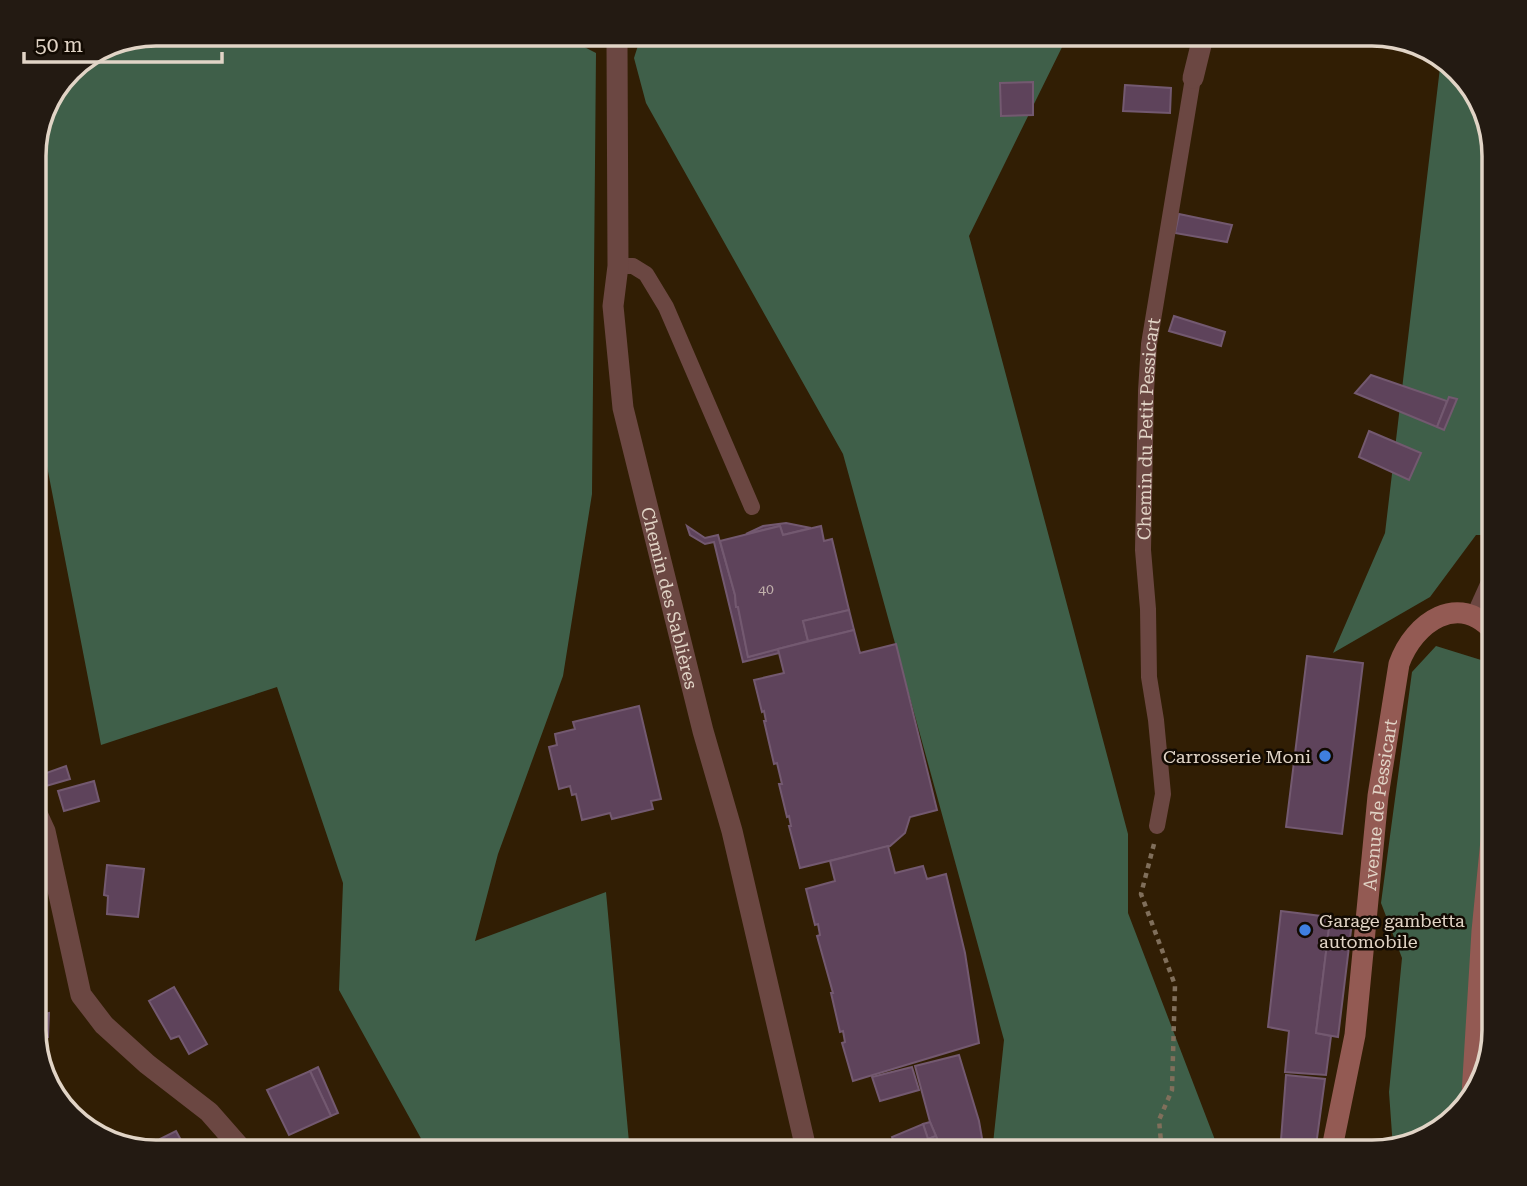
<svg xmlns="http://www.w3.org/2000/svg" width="1527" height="1186" font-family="'Roboto Serif',serif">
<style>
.forest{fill:#3f5f49}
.building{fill:#5e435b;stroke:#735970;stroke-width:2}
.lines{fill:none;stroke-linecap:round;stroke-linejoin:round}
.path{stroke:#806f5b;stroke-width:4.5;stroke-dasharray:5 5;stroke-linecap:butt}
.lane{stroke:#6b4742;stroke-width:16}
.street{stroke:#6b4742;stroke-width:21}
.secondary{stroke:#935a53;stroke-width:21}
.shop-dot{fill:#3f7fe0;stroke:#120a02;stroke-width:2.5}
.labels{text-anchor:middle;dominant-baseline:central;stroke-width:5;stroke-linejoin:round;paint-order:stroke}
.number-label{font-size:14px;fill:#c0b0ab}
.street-label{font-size:18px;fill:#e1d4c6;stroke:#120a02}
.poi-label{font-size:18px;fill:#e1d4c6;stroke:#120a02;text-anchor:end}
.rim{fill:none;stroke:#e1d4c6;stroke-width:3.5}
</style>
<rect width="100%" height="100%" fill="#311e04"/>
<g class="forest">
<polygon points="155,33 557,33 596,53 592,494 563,676 498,854 475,941 606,892 630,1153 429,1153 339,990 343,883 277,687 101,745 34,399 34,147 46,101 74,64"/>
<polygon points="642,33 1069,33 969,236 1128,834 1128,913 1220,1153 992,1153 1004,1040 843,454 646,103 634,58"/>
<polygon points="1443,58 1481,102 1494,155 1494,535 1476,535 1430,597 1333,653 1385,533 1441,59"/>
<polygon points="1436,646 1494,664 1494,1031 1468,1105 1425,1140 1393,1148 1389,1092 1402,958 1381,903 1412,672"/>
</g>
<g class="building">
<polygon points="1033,82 1033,115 1001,116 1000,83"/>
<polygon points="1125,85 1171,88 1170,113 1123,111"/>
<polygon points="1179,214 1232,225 1227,242 1175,233"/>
<polygon points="1174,316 1225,332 1221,346 1169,331"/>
<polygon points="1371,375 1447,401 1437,427 1355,393"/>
<polygon points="1449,397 1457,399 1444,430 1437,427"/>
<polygon points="1369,431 1421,453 1409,480 1359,457"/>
<polygon points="786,523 811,528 783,535 780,526 746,534 763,526"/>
<polygon points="687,526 705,538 718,535 735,595 736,607 738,607 748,657 778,649 779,653 743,662 714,542 705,544 690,535"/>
<polygon points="780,526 783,535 821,526 824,541 832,539 849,610 803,621 808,641 748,657 738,607 736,607 735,595 720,541"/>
<polygon points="849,610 854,630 808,641 803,621"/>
<polygon points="854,630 860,653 896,644 937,810 910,817 905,833 890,846 800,868 789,826 791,826 789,816 787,817 779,784 782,784 777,763 774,764 764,721 766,721 764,711 762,712 754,680 784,673 778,649"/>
<polygon points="1307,656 1363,663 1342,834 1286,827"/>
<polygon points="639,706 661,799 651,801 653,809 612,819 610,813 582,820 576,794 572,795 570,786 559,789 549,747 557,745 555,734 575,729 573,722"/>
<polygon points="66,766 70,779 39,788 35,777"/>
<polygon points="94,781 99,801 64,811 58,791"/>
<polygon points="888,846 895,873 923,866 927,879 946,874 965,953 979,1043 853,1081 842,1043 845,1042 843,1031 840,1032 831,993 833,993 817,936 820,935 818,924 815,925 806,889 835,881 830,861"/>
<polygon points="107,865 144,869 138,917 107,914 108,896 104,895"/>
<polygon points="1281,911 1329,917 1330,920 1316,1033 1331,1036 1326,1075 1285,1072 1289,1031 1268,1027"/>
<polygon points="1330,920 1352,922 1338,1037 1316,1033"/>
<polygon points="174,987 207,1044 189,1054 179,1036 171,1039 149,1001"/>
<polygon points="33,994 44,994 44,1014 49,1013 48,1037 33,1038"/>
<polygon points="959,1055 979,1121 983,1144 965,1148 963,1144 934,1153 932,1149 940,1146 930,1122 915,1066"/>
<polygon points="318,1067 338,1113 331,1116 310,1071"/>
<polygon points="912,1067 919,1090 880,1101 872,1077"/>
<polygon points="310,1071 331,1116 289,1135 267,1090"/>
<polygon points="1286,1075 1325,1079 1315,1153 1280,1153"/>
<polygon points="930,1122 936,1136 928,1139 923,1124"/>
<polygon points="923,1124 928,1139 936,1136 940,1146 932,1149 934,1153 912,1153 910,1148 903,1151 900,1141 894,1143 892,1137"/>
<polygon points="176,1131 188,1153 166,1153 160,1139"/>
<polygon points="963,1144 965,1148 969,1147 971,1153 940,1153"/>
</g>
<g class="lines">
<polyline class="path" points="1154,844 1141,894 1175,985 1172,1090 1159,1120 1162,1153"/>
<g class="lane">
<polyline points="618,266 633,266 646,274 666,307 752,507"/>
<path id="s1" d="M1157,826L1163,794L1156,720L1149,677L1148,609L1143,550L1146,391L1149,344L1193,78"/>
</g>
<g class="street">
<path id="s2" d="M620,33L617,43L618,266L613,306L623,408L703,731L732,831L807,1153"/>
<polyline points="1193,78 1204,33"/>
<polyline points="1476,617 1494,577"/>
<polyline points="34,807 45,831 81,995 104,1025 147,1064 209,1112 245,1153"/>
</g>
<g class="secondary">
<polyline points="1472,1095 1482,931 1494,810"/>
<path id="s3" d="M1331,1153L1355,1035L1378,796L1399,664C1414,622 1459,591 1494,632"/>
</g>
</g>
<g class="shop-dot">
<circle cx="1325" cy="756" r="7"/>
<circle cx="1305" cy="930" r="7"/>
</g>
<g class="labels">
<g class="number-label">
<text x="766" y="589">40</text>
</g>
<g class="street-label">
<text stroke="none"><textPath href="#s1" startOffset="399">Chemin du Petit Pessicart</textPath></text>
<text stroke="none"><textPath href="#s2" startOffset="572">Chemin des Sablières</textPath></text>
<text stroke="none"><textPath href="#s3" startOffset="352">Avenue de Pessicart</textPath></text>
</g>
<g class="poi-label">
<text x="1311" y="756">Carrosserie Moni</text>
<text x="1319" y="920" text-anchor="start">Garage gambetta<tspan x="1319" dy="21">automobile</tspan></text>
</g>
</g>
<path d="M0 0H1527V1186H0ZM156 46H1372A110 110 0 0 1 1482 156V1030A110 110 0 0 1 1372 1140H156A110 110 0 0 1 46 1030V156A110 110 0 0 1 156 46Z" fill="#231a12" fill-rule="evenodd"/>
<path class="rim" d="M156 46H1372A110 110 0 0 1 1482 156V1030A110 110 0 0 1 1372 1140H156A110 110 0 0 1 46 1030V156A110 110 0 0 1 156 46Z"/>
<path d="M24 52v10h198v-10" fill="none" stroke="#e1d4c6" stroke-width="3.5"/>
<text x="35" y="52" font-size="21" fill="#e1d4c6" stroke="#120a02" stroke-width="5" paint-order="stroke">50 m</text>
</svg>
